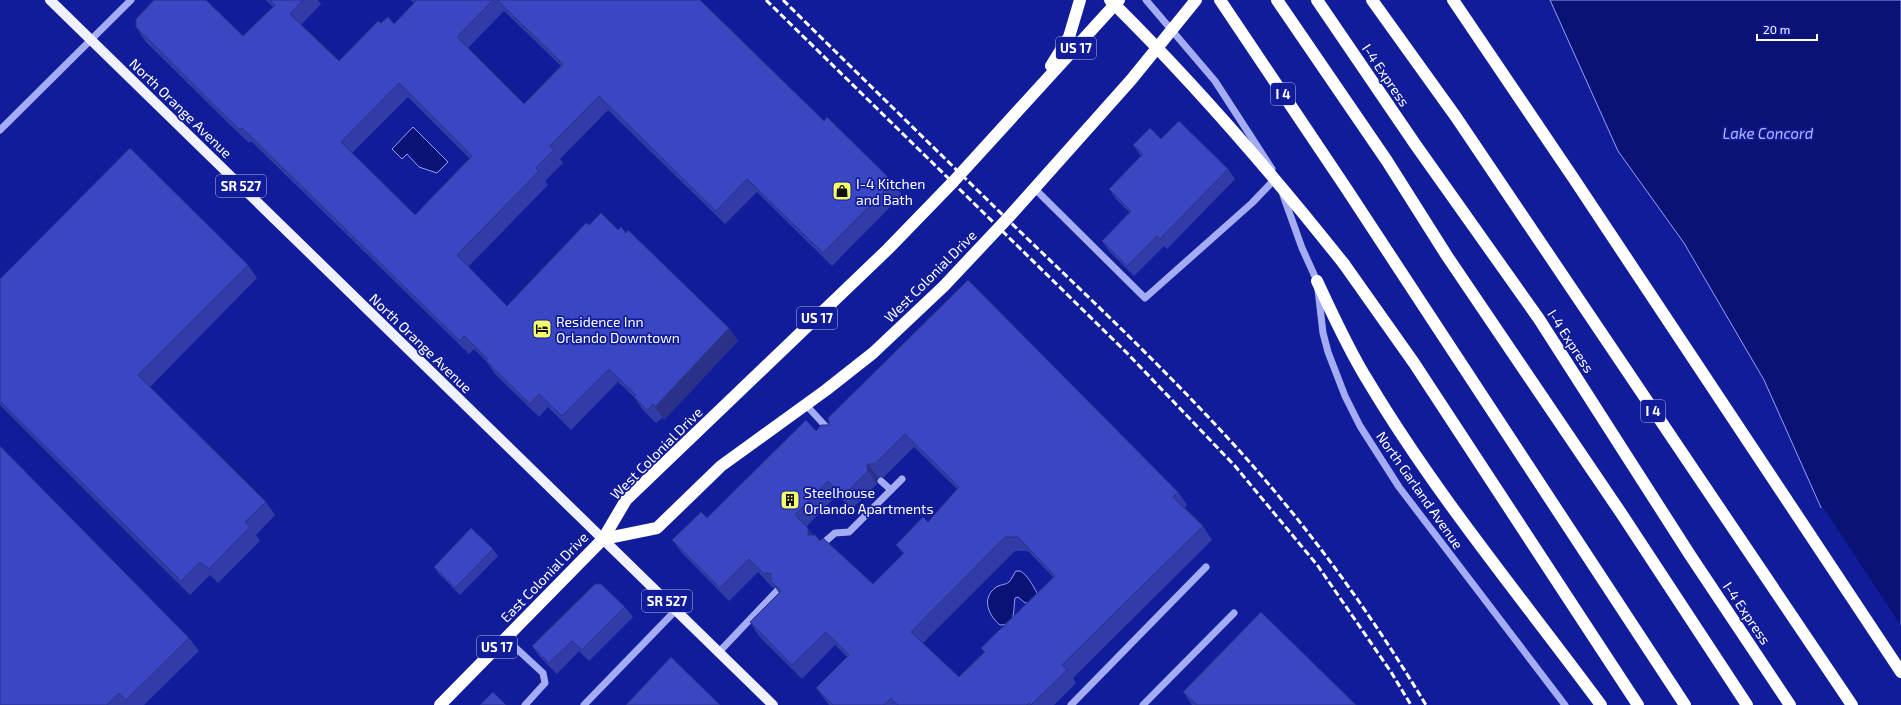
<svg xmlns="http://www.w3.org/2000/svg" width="1901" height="705" font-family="'Exo 2',sans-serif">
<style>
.water{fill:#0a1276;stroke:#96a0f8}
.pier{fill:#111c9a}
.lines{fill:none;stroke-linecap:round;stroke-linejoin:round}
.minor{stroke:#a4acf4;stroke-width:7}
.major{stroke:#f1f2ff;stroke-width:10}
.highway{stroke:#fff;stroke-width:12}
.rail{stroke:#fff;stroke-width:3;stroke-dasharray:7 3;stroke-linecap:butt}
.highway-bridge{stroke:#fff;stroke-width:12}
.wall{fill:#323ca7;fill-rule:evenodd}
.shaded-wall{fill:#293188}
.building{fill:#3a46c2;stroke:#293188;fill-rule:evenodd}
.labels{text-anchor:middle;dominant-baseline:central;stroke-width:3.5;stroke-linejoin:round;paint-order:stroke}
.shield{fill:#111c9a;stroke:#b8bbe1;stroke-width:1}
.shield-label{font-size:13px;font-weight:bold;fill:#fff}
.street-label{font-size:14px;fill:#fff;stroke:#111c9a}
.poi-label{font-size:14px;fill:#fff;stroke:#111c9a;text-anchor:start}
.water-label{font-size:15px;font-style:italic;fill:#b0b8fb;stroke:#111c9a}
</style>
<rect width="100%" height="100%" fill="#111c9a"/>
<g class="water">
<polygon points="1550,0 1901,0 1901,652 1831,530 1764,380 1684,243 1618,151"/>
<polygon points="413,127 448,162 437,173 419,167 407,154 402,159 392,149"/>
<path d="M1016,571H1020C1027,574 1033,586 1037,593L1036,598L1030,603H1025L1018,597L1015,598C1013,608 1017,625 1000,625C989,616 981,599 995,588C1000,584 1006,585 1009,582C1012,579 1013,575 1016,571Z"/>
</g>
<polygon class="pier" points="1823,507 1901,626 1901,654 1830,531 1820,509"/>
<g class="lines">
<g class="minor">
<polyline points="1146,0 1215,81 1272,169"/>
<polyline points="0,130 131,0"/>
<polyline points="1035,189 1145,298 1252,203 1276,178"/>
<polyline points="1283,195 1302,248 1317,281 1323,333 1328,352 1345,396 1360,426 1399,487 1565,705"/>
<polyline points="806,405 830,431"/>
<polyline points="881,481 891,490"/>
<polyline points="821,545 835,533 849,532 902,479"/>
<polyline points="505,638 543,673 545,683 525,705"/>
<polyline points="719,652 777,591"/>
<polyline points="584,705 676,610"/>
<polyline points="1071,705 1206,567"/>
<polyline points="1143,705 1234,613"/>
</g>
<polyline class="major" points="50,0 773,705"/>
<g class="highway">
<polyline points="1220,0 1346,188 1685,705"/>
<polyline points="1277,0 1387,161 1447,256 1621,513 1747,705"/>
<polyline points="1317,0 1415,144 1539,319 1690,555 1790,705"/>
<polyline points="1372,0 1456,117 1852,705"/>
<polyline points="1453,0 1574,179 1901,672"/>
<polyline points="1051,66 1069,37 1080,0"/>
<polyline points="1344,264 1414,363 1638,705"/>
<path d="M1317,281C1333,315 1348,349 1368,381C1436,495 1522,598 1601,705"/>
<polyline points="603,539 657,528 721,466 826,390 873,353 944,286 1007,219 1131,80 1196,0"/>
<polyline points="440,705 603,539 626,500 888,249 953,182 1119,0"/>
</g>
<g class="rail">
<polyline points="766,0 1126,352 1235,466 1318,566 1391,672 1411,705"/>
<path d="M783,0C857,73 932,146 1007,219C1087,296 1170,373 1245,457C1313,533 1373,617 1426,705"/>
</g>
<path class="highway-bridge" d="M1110,0C1194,83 1271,172 1344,264"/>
</g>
<g class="wall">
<path d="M266,0H318L321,4L301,25L339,61L381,23L394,24L414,3L411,0H700L824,121L893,182L902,195L832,266L757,192L725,224L608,110L560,159L563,163L545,181L548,185L468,267L507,306L589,225L618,230L626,233L729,328L738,341L664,420L662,418L656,423L643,410L634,397L618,382L571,430L548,407L539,417L495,374L486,361L474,349L469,354L251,141L249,143L226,121L145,41L136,27L243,36L273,7ZM504,11L561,66L524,104L468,48ZM408,97L470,159L415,215L352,153Z"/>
<polygon points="1161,139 1228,169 1235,179 1167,249 1164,246 1134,276 1109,251 1102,241 1130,213 1116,199 1109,189 1141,156 1133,145"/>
<polygon points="248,265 257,278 150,387 266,502 275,515 256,535 260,541 218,583 210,575 190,595 0,405 0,279"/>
<path d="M968,280L1178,492L1187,505L1185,508L1203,526L1212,540L1073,678L1076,683L1054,705H829L826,701L816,688L847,657L835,645L802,679L759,636L750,622L779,593L775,587L773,588L758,572L729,601L682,553L672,540L707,518L816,431L828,425ZM914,447L957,489L928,522L896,545L903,554L873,584L820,541L813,535L806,527L837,495L852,509L877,484L876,480L878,477H884ZM1015,551H1028L1053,577L981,648L984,652L959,677L923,643Z"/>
<polygon points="493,549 498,556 460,595 439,574 434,567"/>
<polygon points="625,607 633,617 589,661 579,651 557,674 540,657 532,646"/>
<polygon points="189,638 199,651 144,705 0,705"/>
<polygon points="1183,692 1356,705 1192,705"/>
</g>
<g class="shaded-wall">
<polygon points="729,328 738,341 664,420 655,407"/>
<polygon points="868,464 878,477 876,480 877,484 868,471 867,467"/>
<polygon points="808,528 817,542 808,535"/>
</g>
<g class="building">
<path d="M154,0H206L243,36L275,5L270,0H303L290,14L339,61L378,21L381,23L388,17L394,24L416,1L415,0H493L457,37L524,104L563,64L497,0H700L824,121L827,117L893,182L823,253L747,179L716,211L599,96L550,146L554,150L536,168L539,171L457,255L507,306L586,223L589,225L601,213L618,230L621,227L626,233L628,230L729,328L655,407L653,404L647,410L634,397L636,395L609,369L562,416L539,394L530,404L486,361L488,359L464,336L460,341L242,128L240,130L217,108L136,27V19ZM399,83L472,156L415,215L341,142Z"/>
<polygon points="1179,121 1228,169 1160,239 1157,236 1127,266 1102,241 1131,211 1109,189 1143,154 1133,145 1150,128 1161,139"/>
<polygon points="130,148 248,265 138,375 266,502 245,522 250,527 209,569 200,562 181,581 0,401 0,279"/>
<path d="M968,280L1178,492L1173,497L1203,526L1062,665L1067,670L1031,705L1029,703L1027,705H898L891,698L884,705H833L816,688L849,655L826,632L792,665L750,622L781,591L771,581V574L768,573L764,574L749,559L720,588L672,540L701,512L707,518L806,420L816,431L821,425H828L829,423L828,418ZM905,434L959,487L928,522L923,517L896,545L904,553L873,584L823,538L820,541L815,535H808V528L795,515L828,481L843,496L868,471L867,467L868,464H875ZM1005,537H1018L1055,576L981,648L985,652L959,677L911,632Z"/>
<polygon points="0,446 189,638 126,700 119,693 107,705 0,705"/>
<polygon points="471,528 493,549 455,588 434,567"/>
<polygon points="595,584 601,584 625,607 582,650 572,641 549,663 532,646"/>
<polygon points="1261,612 1356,705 1197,705 1183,692"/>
<polygon points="671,657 720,705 626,705"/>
<polygon points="493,692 506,705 480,705"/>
</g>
<defs>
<g id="shop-square" transform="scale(1)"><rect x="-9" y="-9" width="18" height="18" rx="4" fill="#f5ff67" stroke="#111c9a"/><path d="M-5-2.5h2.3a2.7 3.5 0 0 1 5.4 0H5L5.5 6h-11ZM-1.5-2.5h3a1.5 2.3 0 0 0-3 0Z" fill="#111"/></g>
<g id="hotel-square" transform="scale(1)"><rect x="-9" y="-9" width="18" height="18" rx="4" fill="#f5ff67" stroke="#111c9a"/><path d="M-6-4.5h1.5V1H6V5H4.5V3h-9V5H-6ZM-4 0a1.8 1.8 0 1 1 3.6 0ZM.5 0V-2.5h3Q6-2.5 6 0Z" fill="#111"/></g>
<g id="building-square" transform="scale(1)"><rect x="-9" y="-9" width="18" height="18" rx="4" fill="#f5ff67" stroke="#111c9a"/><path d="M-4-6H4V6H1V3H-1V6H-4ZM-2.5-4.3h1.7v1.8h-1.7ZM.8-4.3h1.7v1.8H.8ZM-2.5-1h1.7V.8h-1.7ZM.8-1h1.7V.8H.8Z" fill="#111"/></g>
</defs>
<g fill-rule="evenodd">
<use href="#shop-square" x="842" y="191"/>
<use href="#hotel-square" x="542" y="329"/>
<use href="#building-square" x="790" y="500"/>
</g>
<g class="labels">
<g class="shield">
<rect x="1056" y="37" width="40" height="22" rx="3"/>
<rect x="1271" y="83" width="24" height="22" rx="3"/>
<rect x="216" y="175" width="50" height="22" rx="3"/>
<rect x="797" y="307" width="40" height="22" rx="3"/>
<rect x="1641" y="400" width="24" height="22" rx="3"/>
<rect x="642" y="590" width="50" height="22" rx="3"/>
<rect x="477" y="636" width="40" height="22" rx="3"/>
</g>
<g class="shield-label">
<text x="1076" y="48">US 17</text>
<text x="1283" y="94">I 4</text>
<text x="241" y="186">SR 527</text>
<text x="817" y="318">US 17</text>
<text x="1653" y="411">I 4</text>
<text x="667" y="601">SR 527</text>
<text x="497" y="647">US 17</text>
</g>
<g class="street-label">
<text transform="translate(1386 75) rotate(56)">I-4 Express</text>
<text transform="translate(181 108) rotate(44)">North Orange Avenue</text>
<text transform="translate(930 276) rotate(-45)">West Colonial Drive</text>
<text transform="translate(1571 341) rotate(57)">I-4 Express</text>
<text transform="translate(421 343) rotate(44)">North Orange Avenue</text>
<text transform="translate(656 453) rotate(-45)">West Colonial Drive</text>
<text transform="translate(1420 490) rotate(55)">North Garland Avenue</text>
<text transform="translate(544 577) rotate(-46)">East Colonial Drive</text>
<text transform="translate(1747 613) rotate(56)">I-4 Express</text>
</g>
<g class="poi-label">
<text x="856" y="183">I-4 Kitchen<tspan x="856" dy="16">and Bath</tspan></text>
<text x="556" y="321">Residence Inn<tspan x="556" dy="16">Orlando Downtown</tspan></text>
<text x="804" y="492">Steelhouse<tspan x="804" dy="16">Orlando Apartments</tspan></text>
</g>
<g class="water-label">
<text x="1768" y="133">Lake Concord</text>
</g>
</g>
<path d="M1757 34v6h60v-6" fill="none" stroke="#ffffff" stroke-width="2"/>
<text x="1763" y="34" font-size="12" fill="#ffffff" stroke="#111c9a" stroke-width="3" paint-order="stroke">20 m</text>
</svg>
